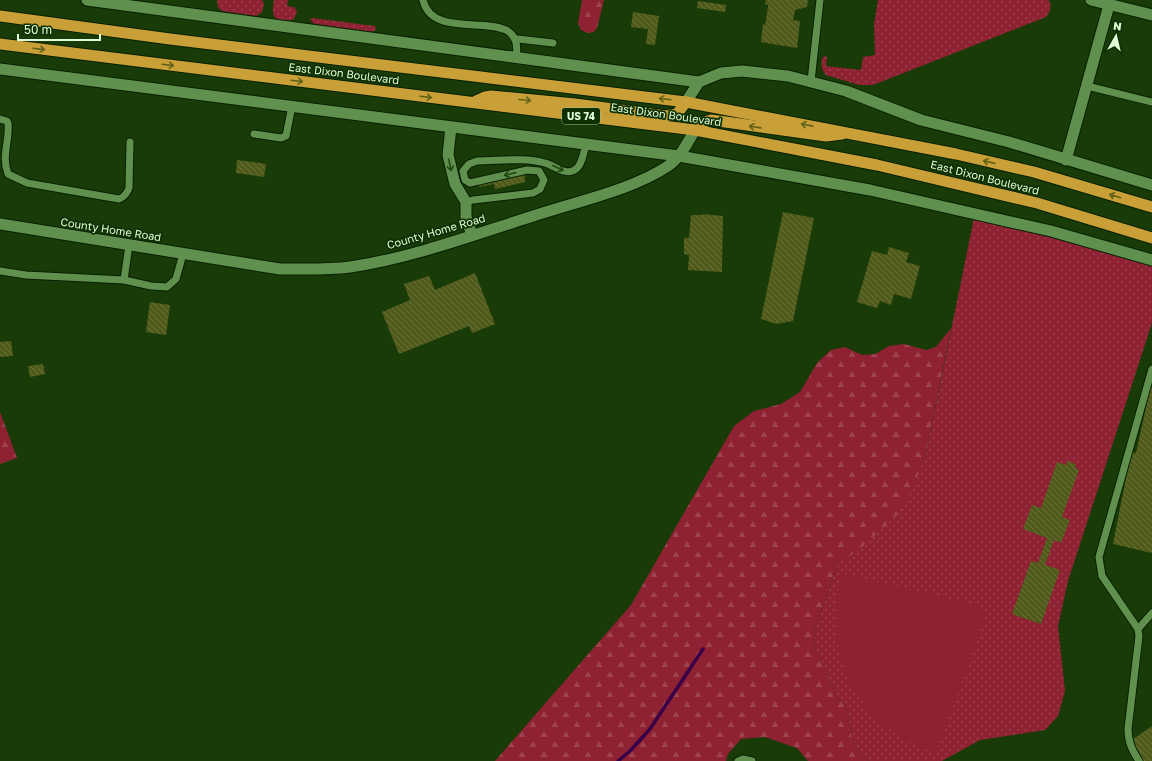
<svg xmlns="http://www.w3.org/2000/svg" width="1152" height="761" font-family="'Golos Text',sans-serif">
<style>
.grass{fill:url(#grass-dots)}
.forest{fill:url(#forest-firs)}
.pitch{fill:#8e2132}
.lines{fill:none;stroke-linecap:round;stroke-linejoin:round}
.stream{stroke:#390048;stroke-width:3.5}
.building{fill:url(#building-back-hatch)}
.service-casing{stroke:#082000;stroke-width:9}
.minor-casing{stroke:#082000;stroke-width:13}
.tertiary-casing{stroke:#082000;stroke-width:13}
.trunk-casing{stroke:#082000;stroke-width:13}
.service{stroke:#60904d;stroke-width:7}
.minor{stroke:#60904d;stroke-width:11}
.tertiary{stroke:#60904d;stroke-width:11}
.trunk{stroke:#c9a038;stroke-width:11}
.oneway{stroke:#626219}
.oneway2{stroke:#224813}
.labels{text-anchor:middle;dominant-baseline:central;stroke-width:3.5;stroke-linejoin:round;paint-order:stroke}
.shield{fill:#0e3000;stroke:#a2bf97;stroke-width:1}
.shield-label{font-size:10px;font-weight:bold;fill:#e1fcd8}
.street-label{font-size:11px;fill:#e1fcd8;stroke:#0e3000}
</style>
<defs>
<pattern id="grass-dots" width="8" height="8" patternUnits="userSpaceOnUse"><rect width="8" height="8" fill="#8e2132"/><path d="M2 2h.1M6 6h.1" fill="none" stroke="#9e424f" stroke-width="1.8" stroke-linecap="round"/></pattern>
<pattern id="forest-firs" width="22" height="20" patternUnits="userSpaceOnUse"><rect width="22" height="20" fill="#8e2132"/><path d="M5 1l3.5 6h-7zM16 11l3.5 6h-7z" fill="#9e424f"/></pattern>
<pattern id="building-back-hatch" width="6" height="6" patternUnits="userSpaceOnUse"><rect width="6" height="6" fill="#505a1a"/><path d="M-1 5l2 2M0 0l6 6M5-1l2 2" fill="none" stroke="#69733b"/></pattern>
</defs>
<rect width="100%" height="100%" fill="#193b07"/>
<g class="grass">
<polygon points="217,0 262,0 264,4 262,12 256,16 222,11 218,7"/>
<path d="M274,0H288L287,6L294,7L297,11L294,19C290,21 287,20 282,20C270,19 273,9 274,0Z"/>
<path d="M878,0H1048C1053,5 1050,12 1046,17L873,85H859L826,75C821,70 820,61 824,56L827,57L826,66L861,70L863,57L875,55L874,24Z"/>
<polygon points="312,18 375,26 376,29 372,32 314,24 310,19"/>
<polygon points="975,213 1152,260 1152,323 1068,581 1058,626 1065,691 1058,716 1045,730 980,740 942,761 869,761 860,754 852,738 847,709 837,696 815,649 814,636 816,625 838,564 925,458"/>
</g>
<g class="forest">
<polygon points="582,0 604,0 597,28 594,32 588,33 581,30 578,23"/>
<polygon points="951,328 925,458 912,489 899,513 860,549 838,564 816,625 814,636 815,649 837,696 847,709 852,738 860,754 869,761 808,761 797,748 765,737 741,739 728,754 726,761 495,761 631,605 734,426 754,411 781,404 800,392 817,363 831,350 845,347 862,355 875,354 889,346 904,344 926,350 936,347"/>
<polygon points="0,412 17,458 0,464"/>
</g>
<path class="pitch" d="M841,573L980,606L984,611L985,619L936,753C855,725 821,656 841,573Z"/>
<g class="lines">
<polyline class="stream" points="618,761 630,751 650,729 703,649"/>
</g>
<g class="building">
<polygon points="766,0 808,0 807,7 795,10 793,20 800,21 797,48 761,42 763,24 765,25 768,7 768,5 765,4"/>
<polygon points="698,1 726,5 725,12 697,8"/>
<polygon points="633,12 659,16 655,45 646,44 648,29 631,27"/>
<polygon points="237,160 266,164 264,177 236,173"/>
<polygon points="524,167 525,182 495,189 494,184 479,187 478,184 477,177"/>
<polygon points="783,212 814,218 793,321 776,324 761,319"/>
<polygon points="702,214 723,216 722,272 688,270 689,255 684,254 684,238 689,238 691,215 702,215"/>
<polygon points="889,247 909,253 906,262 920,266 911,299 894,294 891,305 880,301 877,308 857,302 872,251 887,255"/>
<polygon points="475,273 495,324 472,333 469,326 399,354 382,312 410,300 404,284 429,276 435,290"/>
<polygon points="150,302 170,305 166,335 146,332"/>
<polygon points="11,341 13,356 0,357 0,342"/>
<polygon points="43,364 45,374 30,377 28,366"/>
<polygon points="1152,380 1152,553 1113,544 1131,452 1136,453"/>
<polygon points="1067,461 1076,464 1075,468 1079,470 1062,517 1070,520 1061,543 1054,540 1045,565 1060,570 1041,624 1012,614 1031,561 1038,563 1047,538 1023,529 1032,505 1041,508 1057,462 1066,465"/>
<polygon points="1152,726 1152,761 1143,761 1129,742"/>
</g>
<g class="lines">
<g class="service-casing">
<g id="service">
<path d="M423,0C434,48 526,0 516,57"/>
<polyline points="518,39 553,43"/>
<polyline points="811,81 820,0"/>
<polyline points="1087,86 1152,102"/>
<path d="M0,119L7,121L8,123C10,140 1,156 8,174L27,183L119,199C124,197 127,194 129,188L130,142"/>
<polyline points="254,134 281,138 286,136 292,106"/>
<path d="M466,202L473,200L533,193L540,189L544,180L539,171L527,170L470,183L465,180L463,171L469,164L477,161C499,161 524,157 545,163C554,165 566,177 576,169C582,165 584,151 586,144"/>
<polyline points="0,271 26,275 124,280 151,286 167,287 176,279 183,254"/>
<polyline points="124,280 129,245"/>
<polyline points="1138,629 1152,613"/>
<polyline points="738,761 743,759 752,761"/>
<path d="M1139,761C1132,750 1128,742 1128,729L1139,636L1138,629L1102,576L1099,557L1152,369"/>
</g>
</g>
<g class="minor-casing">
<g id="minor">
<polyline points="87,0 699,82"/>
<polyline points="0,69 679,156 870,190 1051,231 1152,260"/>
<polyline points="686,102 699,82 721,73 742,71 788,76 846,91 921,120 1009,142 1152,185"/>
<polyline points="451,127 448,155 455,184 466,202 466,217 472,235"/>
</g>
</g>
<g class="tertiary-casing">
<g id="tertiary">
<polyline points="1091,0 1152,15"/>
<polyline points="1066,160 1109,5"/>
<path d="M0,224L280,269C304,269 327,270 350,267C417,257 484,231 549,211C587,199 635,188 668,166C681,157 687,143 695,130"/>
</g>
</g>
<g class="trunk-casing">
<g id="trunk">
<polyline points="0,16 170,39 686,102 956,154 1034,172 1152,207"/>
<polyline points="0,44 695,130 877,165 1037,203 1152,238"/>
<polyline points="476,101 485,97 491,96 575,104 666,116 677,114 686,102"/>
<polyline points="695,130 700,123 711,120 826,136 842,134"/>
</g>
</g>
<use href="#service" class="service"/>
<use href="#minor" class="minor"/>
<use href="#tertiary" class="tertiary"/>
<use href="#trunk" class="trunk"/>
</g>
<defs><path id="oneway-shaft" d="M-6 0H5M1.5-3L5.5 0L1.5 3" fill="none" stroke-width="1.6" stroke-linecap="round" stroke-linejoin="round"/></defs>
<g class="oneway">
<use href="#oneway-shaft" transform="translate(39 49) rotate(7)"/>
<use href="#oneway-shaft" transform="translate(168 65) rotate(7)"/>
<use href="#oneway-shaft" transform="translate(297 81) rotate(7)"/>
<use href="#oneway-shaft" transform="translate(426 97) rotate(7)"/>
<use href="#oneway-shaft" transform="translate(665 99) rotate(-173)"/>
<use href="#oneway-shaft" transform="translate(525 100) rotate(5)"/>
<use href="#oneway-shaft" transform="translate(807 125) rotate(-169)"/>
<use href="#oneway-shaft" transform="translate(755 127) rotate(-172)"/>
<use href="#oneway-shaft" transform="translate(989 162) rotate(-167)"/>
<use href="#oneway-shaft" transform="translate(1115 196) rotate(-164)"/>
</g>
<g class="oneway2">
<use href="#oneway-shaft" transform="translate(450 165) rotate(77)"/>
<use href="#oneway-shaft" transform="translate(558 168) rotate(24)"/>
<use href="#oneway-shaft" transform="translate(510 174) rotate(167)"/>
</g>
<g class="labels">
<rect class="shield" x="562" y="108" width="38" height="16" rx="3"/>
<g class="shield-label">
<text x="581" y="116">US 74</text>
</g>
<g class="street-label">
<text transform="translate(344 73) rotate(7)">East Dixon Boulevard</text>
<text transform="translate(666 114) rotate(8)">East Dixon Boulevard</text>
<text transform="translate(985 177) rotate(14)">East Dixon Boulevard</text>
<text transform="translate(111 229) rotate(9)">County Home Road</text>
<text transform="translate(436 231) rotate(-16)">County Home Road</text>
</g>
</g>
<g transform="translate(1116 36) rotate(8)" stroke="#0e3000" stroke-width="3" paint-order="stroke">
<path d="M0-3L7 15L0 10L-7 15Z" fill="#e1fcd8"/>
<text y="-6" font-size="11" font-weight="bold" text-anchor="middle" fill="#e1fcd8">N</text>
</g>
<path d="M18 34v6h82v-6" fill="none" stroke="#e1fcd8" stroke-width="2"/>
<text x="24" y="34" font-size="12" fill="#e1fcd8" stroke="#0e3000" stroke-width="3" paint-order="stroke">50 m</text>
</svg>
